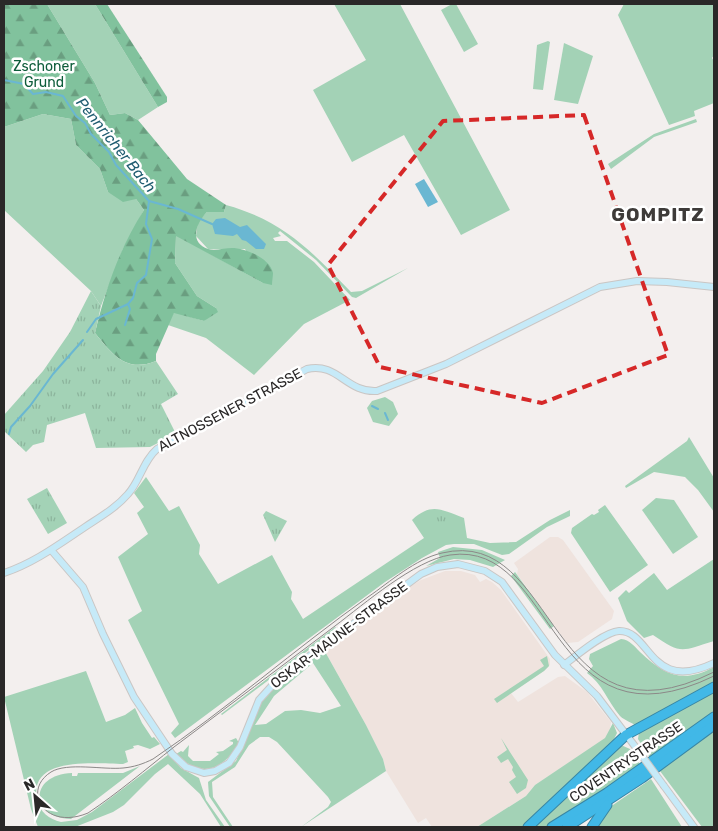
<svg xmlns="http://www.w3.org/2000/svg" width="718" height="831" font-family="Rubik,sans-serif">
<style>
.built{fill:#efe3de}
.green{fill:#a3d2b6;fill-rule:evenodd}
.forest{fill:url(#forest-firs)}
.park{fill:url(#park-tufts)}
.water{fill:#6ab7d2}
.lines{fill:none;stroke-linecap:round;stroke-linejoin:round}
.stream{stroke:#6ab7d2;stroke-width:2}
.secondary-casing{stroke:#cac6c4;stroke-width:8}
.highway-casing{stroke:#3986a4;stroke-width:11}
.secondary{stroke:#c6eaf8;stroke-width:6}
.highway{stroke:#41b8e7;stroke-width:9}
.tram{stroke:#8c8988;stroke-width:1}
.secondary-bridge-casing{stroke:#cac6c4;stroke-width:8;stroke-linecap:butt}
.secondary-bridge{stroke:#c6eaf8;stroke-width:6}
.marked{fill:none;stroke:#d62828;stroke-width:4;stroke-dasharray:10 6;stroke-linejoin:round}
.labels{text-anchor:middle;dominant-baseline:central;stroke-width:5;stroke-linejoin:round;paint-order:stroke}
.park-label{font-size:14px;fill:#0e5d3b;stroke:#fff}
.street-label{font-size:14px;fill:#2a2828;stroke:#fff}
.water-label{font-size:15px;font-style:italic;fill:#205d71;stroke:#fff}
.district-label{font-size:19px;font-weight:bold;letter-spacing:1px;fill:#3e3b39;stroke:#fff}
</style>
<defs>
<pattern id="forest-firs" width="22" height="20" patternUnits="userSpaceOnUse" patternTransform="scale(1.25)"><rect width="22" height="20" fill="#81c29d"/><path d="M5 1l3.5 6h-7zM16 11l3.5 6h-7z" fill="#6a9e80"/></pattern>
<pattern id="park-tufts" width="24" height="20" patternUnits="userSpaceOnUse" patternTransform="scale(1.25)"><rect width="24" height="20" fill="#a3d2b6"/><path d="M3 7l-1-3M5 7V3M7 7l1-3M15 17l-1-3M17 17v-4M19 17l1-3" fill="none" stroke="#8cb49c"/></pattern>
</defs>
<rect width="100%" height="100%" fill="#f3efee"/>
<g class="built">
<polygon points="550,537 558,537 563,540 614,611 612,619 578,642 567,643 517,574 518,569 514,563"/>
<polygon points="445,571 461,571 475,575 480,582 486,579 492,582 501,590 550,659 550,665 544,671 511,693 518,702 558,677 565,676 587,692 611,722 609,735 605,739 535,785 526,796 477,827 432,827 426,818 418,823 386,771 383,759 366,725 323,648 407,588 421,580"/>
</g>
<g class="green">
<polygon points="47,4 95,4 158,107 138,120 125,113 110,115 95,83"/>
<polygon points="334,4 400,4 510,210 461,235 404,135 352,162 313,90 366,60"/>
<polygon points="452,4 456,4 478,44 464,52 441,10"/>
<polygon points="624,4 714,4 714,55 712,58 714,61 714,103 694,111 695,116 669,125 618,15"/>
<polygon points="548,41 550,42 543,90 533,89 537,45"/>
<polygon points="564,43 593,56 578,104 554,100"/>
<polygon points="43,114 71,119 76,145 100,169 108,192 136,199 144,210 123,249 101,306 91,291 4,210 4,127"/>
<polygon points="696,119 697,122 654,137 611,169 608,164 654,134"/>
<path d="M226,205C284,221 311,251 351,292L362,291L408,268L356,298L352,297L316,260L280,231L278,233L281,236L273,238L275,241H287L314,262L350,300L304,324L254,375L206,338L168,325L174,312L204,321L216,308L197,296L175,263L176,235L263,283L245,249H208L196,236L198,221L207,212H224Z"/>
<polygon points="385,397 393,402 398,414 389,426 373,422 367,408 372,401"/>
<polygon points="689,437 714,478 714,512 698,490 685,477 654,472 626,488 625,486 687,441"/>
<path d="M146,477L169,511L179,506L200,545L199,554L218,584L272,555L292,592L291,599L303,619L424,538L412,520C432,502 441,510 464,518L467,538L490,543L516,542L550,520L570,510V516L547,527L509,554L502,555L474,544H454L446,545L422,558L385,582L175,738L171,733L179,724L128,620L142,611L118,557L148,534L137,513L144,507L134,493Z"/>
<polygon points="656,498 674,500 698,537 673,554 642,510"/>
<polygon points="605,505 648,565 610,592 571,533 572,528 592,514 594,515 599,512 598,510"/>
<polygon points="453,547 482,550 505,560 493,567 470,560 454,559 426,566 440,558 438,552"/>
<path d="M714,559V641C681,651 682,655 653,635L644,638L627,621L618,598L626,590L629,593L654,573L667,590Z"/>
<polygon points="515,572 554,626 550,629 511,576"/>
<polygon points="335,627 337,629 222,715 221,714"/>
<path d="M621,639C630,640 634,646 640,652C664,675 683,684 714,667V685L636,726C632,722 625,721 620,716C608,702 602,683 587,673L593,666L589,659L590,654Z"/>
<path d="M323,648L366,725L383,759L386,771L301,827L328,807L331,802L328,797L277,742L269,737H260L249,745L235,767L212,782L213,797L233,827H230L209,796L208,782L236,761L261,701L282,679ZM313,663L341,706L320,713L301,710L285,711L266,724L255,725L274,696Z"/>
<polygon points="547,656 549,666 544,671 497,703 494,699 544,666 540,660"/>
<path d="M86,671L106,722L125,715L135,708L142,723L152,738L154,737L160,744L150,749L138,745L133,746L134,748L125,751L128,762L123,764C97,764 28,755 37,800C40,812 49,819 61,822L77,820L92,812L169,754L181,768L199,778L206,800L225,827H221L200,794L168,764L155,774L124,805L113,812L75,827H38L31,809L4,697Z"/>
<polygon points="714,690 714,712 651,759 638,739 639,732"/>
<polygon points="613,723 617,733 612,743 525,827 477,827 526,796 535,785 605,738"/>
<polygon points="714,729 714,827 702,827 660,771"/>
<path d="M236,738L239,743C222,771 201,779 176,754L181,751L183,752L189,745L188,756L193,761H210L219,754L216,752L223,751L233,744V742L229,741Z"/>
<polygon points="501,738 528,780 526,788 517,794 509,782 516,777 512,770 513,767 508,759 501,763 497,757 507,750"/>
<polygon points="621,745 630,749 641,766 546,827 531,827"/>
<path d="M140,766L71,819C30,818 28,775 72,773V776H77L78,773H123Z"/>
<polygon points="651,779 682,827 595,827 610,807"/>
</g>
<g class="forest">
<path d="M4,4H47L95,83L110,115L125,113L138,120L187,179L226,205L224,212H207C197,222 188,242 208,249C215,251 225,248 232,248C245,248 270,258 273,273C273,276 272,281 272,285L263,283L176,236L175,263L197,296L216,308L218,312L204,321L174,313L156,354V361C126,373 113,355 95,333C105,290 120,247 144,210L136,199L123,202L108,192L100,169L76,145L71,119L43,114L4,127Z"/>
<polygon points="95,4 107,4 167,97 167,102 158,107"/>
</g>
<g class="park">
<path d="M91,291L101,306L95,333C113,355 126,373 156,361L178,394L161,404L176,434L150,447L96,448L85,413L47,425L44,442L33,445L26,452L4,431V415L43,371L70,332Z"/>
<polygon points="47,488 67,523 48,534 27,499"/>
<polygon points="266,511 287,521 275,542 263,515"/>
<polygon points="429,512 448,518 454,524 450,536 443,536 432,527 432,519 428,519 426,513"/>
</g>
<g class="water">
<polygon points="424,179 438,202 428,207 415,184"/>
<polygon points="225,218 240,227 247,225 266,244 264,249 256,249 246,241 242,240 237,234 233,236 215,234 212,224 216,219"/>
</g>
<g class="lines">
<g class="stream">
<polyline points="4,80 24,84 33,94 46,92 63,96 76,116 85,123 91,134 109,152 116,165 149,201 146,224 152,239 146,275 137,283 133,298 128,304 96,319 87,332"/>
<polyline points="149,201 178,209 212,224"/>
<polyline points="125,325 130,309 128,304"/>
<polyline points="372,406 378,409"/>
<polyline points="385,413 388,420"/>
<polyline points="9,434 11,427 30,406 53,374 83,340"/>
</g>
<g class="secondary-casing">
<g id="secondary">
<polyline points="52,551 83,587 103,634 134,697 172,754 186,767 204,773 215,771 229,763 240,747 259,700 278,679 421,574 437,567 458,564 485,571 502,582 555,655 597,696 637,749"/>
<path d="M4,573C34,563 58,545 85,527C100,517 116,508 128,494C140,481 143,461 157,449L307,369C338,362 346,393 377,391L446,364L600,287L637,281L667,282L714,287"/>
<path d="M564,665C576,656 604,632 619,631C651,630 649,694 714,663"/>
<polyline points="664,786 694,827"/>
</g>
</g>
<g class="highway-casing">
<g id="highway">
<polyline points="528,827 626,735 714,687"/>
<polyline points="552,827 607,793 714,717"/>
<polyline points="567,827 642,778 714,725"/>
<polyline points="592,827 607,805"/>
</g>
</g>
<use href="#secondary" class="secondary"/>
<use href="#highway" class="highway"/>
<path class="tram" d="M714,672C546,756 560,525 442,553C415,559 390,582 368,597C295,649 227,709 153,759C143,764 134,767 123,768C104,770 67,762 51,772C21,791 45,831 88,813C118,793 146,769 174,747C228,707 281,666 335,626C364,604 415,560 450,555C558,539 547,757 714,676"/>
<g class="secondary-bridge-casing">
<polyline id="secondary-bridge" points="637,749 664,786"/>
</g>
<use href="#secondary-bridge" class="secondary-bridge"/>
</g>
<path class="marked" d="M584,115L668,355L542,403L380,367L328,265L443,121Z"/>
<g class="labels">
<g class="park-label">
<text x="44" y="66">Zschoner<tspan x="44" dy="16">Grund</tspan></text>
</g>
<g class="street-label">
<text transform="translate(230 410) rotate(-28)">ALTNOSSENER STRASSE</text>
<text transform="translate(339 635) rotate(-37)">OSKAR-MAUNE-STRASSE</text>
<text transform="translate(626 762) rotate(-34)">COVENTRYSTRASSE</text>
</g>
<g class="water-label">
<text transform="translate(116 145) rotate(51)">Pennricher Bach</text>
</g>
<g class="district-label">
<text x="658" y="214">GOMPITZ</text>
</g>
</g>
<rect width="718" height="831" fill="none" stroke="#2a2828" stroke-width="10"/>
<g transform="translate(35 796) rotate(333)" stroke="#ffffff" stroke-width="4" paint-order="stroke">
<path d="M0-4L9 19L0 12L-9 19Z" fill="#2a2828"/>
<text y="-8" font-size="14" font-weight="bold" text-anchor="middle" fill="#2a2828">N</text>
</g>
</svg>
